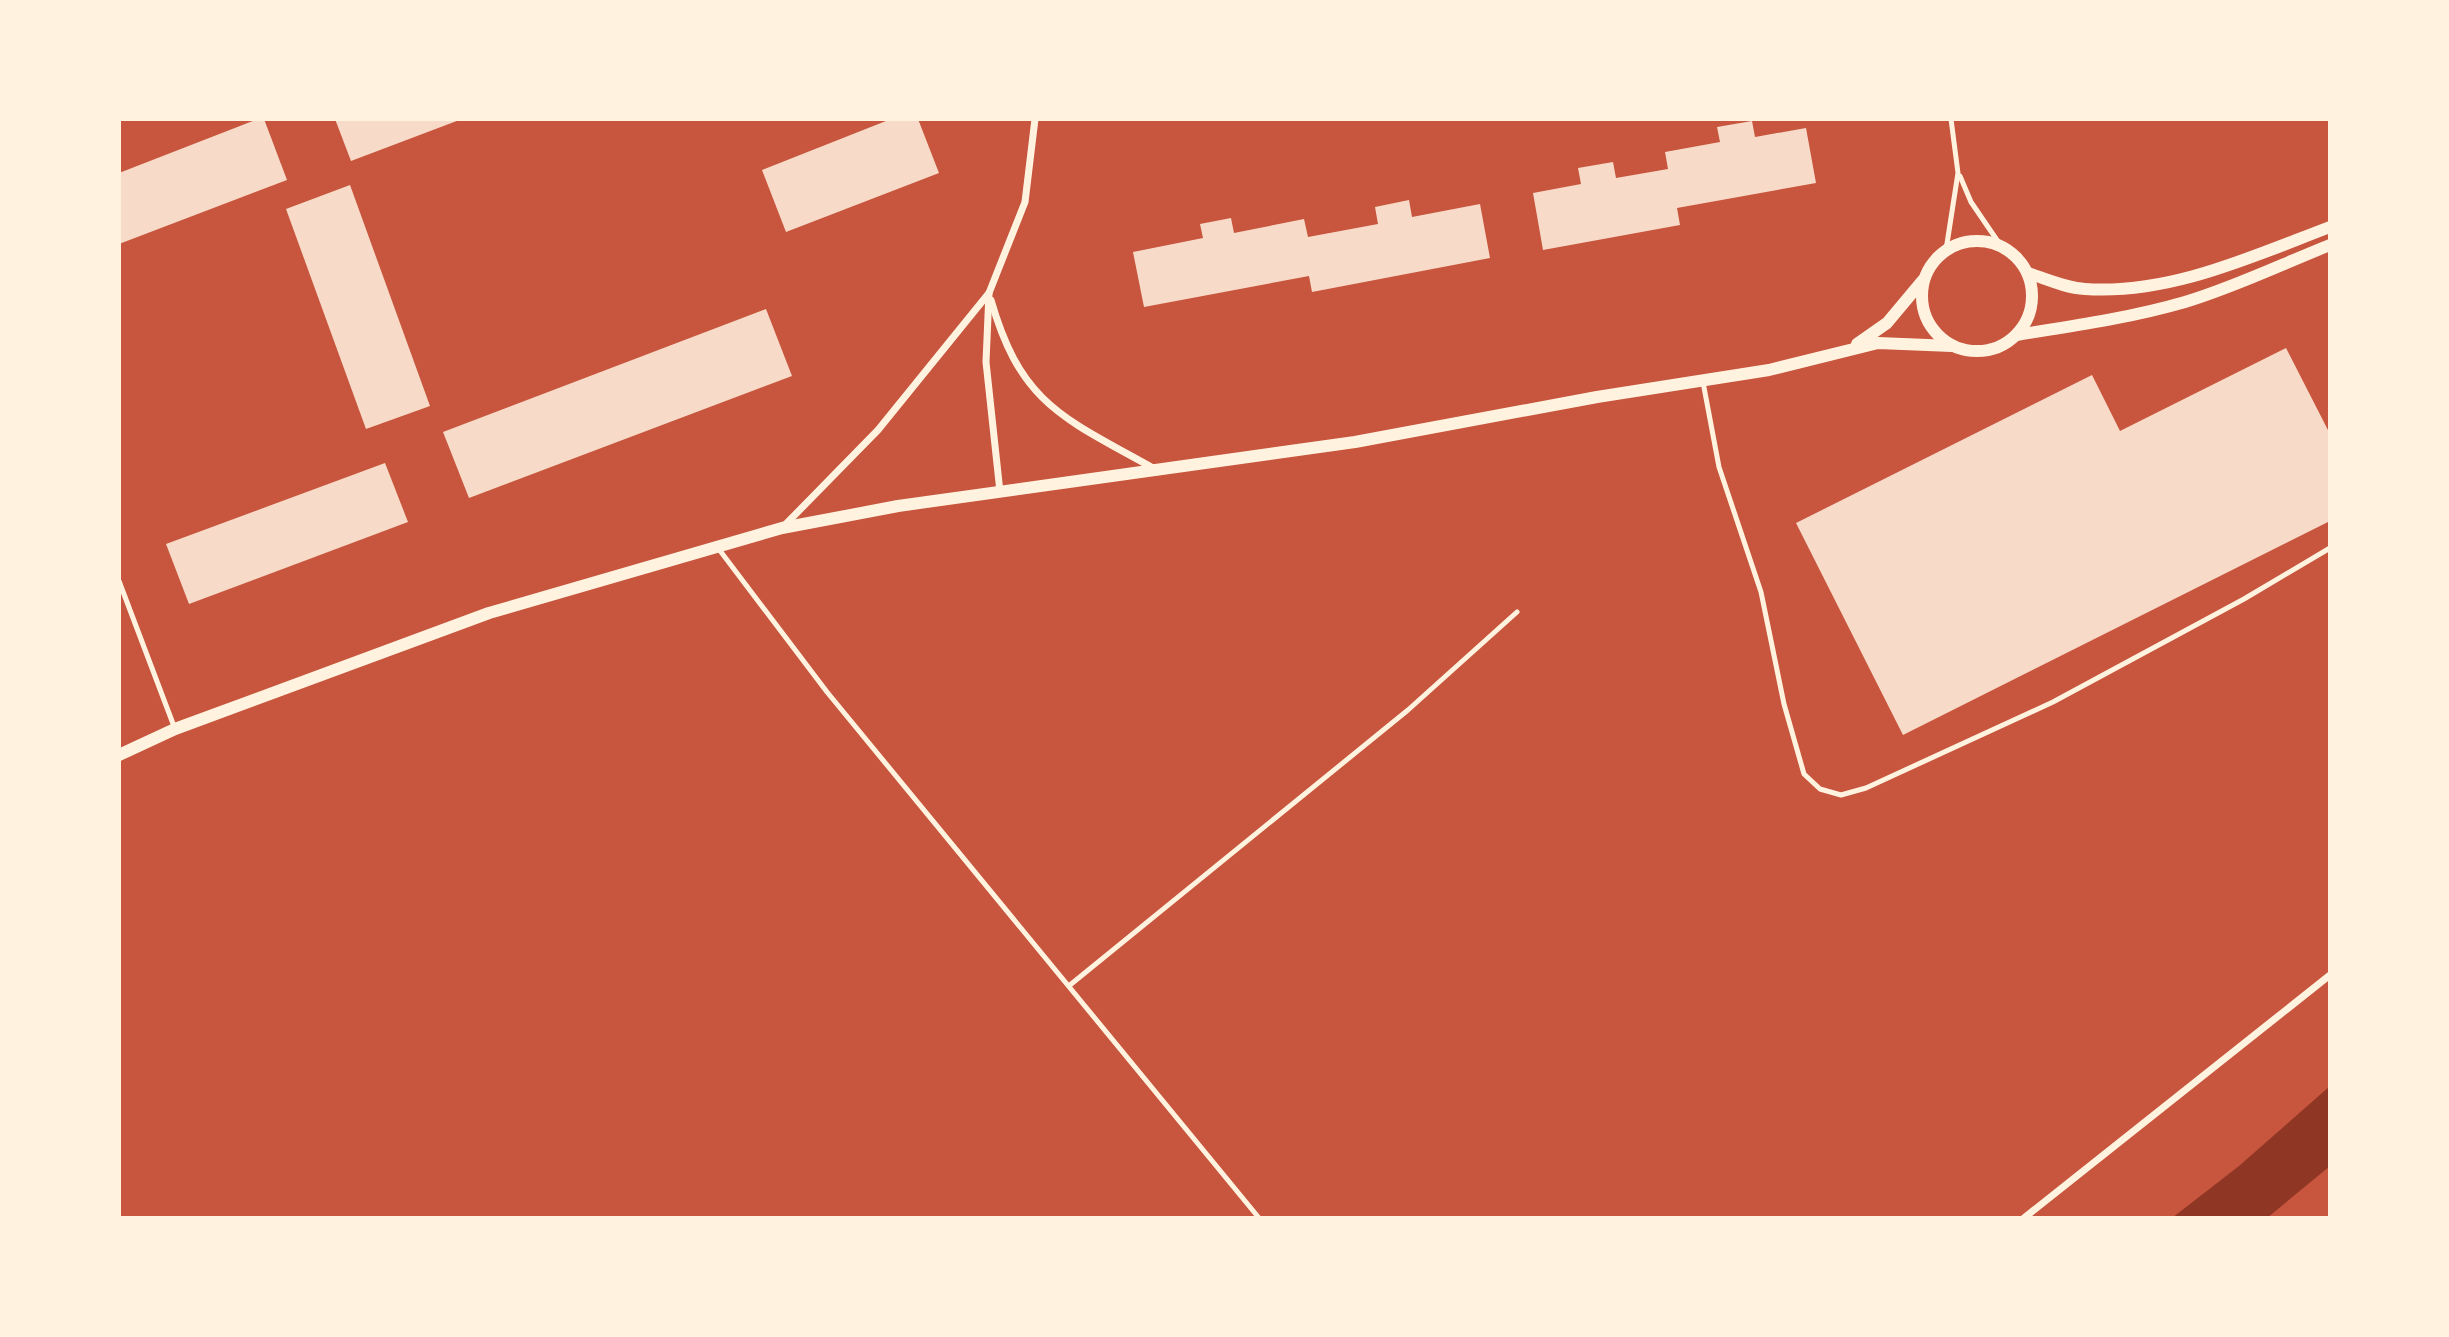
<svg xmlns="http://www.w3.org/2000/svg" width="2449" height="1337" font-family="'Asap Condensed',sans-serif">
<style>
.water{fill:#8f3625}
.building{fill:#f7dbc8}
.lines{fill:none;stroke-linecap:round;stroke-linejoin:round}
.service{stroke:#fff3e0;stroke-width:5}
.minor{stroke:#fff3e0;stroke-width:7}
.tertiary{stroke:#fff3e0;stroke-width:12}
</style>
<rect width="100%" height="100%" fill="#c8553d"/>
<polygon class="water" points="2330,1086 2330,1166 2267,1218 2172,1218 2239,1166"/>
<g class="building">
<polygon points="258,119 264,119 287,180 119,244 119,173"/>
<polygon points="335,119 462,119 351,161"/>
<polygon points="891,119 918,119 939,173 786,232 762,170"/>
<polygon points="1752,121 1755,137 1806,128 1816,183 1677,208 1680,225 1543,250 1533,193 1581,184 1578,168 1613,162 1616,178 1668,169 1665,152 1720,142 1717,127"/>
<polygon points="350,185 430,406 366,429 286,209"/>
<polygon points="1409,200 1412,217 1480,204 1490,258 1312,292 1309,276 1144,307 1133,252 1203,238 1200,224 1231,218 1234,233 1304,219 1308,237 1378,224 1375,207"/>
<polygon points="766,309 792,376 469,498 443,432"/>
<polygon points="2286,348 2330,434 2330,521 1903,735 1796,523 2092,375 2120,431"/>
<polygon points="385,463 408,522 189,604 166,544"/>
</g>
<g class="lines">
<g class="service">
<polyline points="1960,176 1971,202 2001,246"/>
<polyline points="1946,250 1958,173 1951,119"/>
<polyline points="1703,382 1719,467 1761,592 1784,704 1804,774 1820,789 1841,795 1866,788 2053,702 2244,599 2330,548"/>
<polyline points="718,548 827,692 1259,1218"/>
<polyline points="119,581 175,729"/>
<polyline points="1070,985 1408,710 1517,612"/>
</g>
<g class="minor">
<path d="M991,300C1021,405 1064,418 1153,468"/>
<polyline points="1000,492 986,362 989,293 1025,202 1035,119"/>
<polyline points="784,526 878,430 989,293"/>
<polyline points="2024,1218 2330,975"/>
</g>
<g class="tertiary">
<circle cx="1977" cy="296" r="55"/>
<path d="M2028,273C2046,279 2066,288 2085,289C2170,295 2253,256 2330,227"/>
<path d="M2016,335C2073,326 2130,318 2185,302C2235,287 2282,264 2330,245"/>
<polyline points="1857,344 1887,323 1923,280"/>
<polyline points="119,755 175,729 489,613 782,528 898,506 1355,442 1597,397 1769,370 1878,343 1952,346"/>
</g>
</g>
<rect width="2449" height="1337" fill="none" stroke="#fff3e0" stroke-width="242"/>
</svg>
